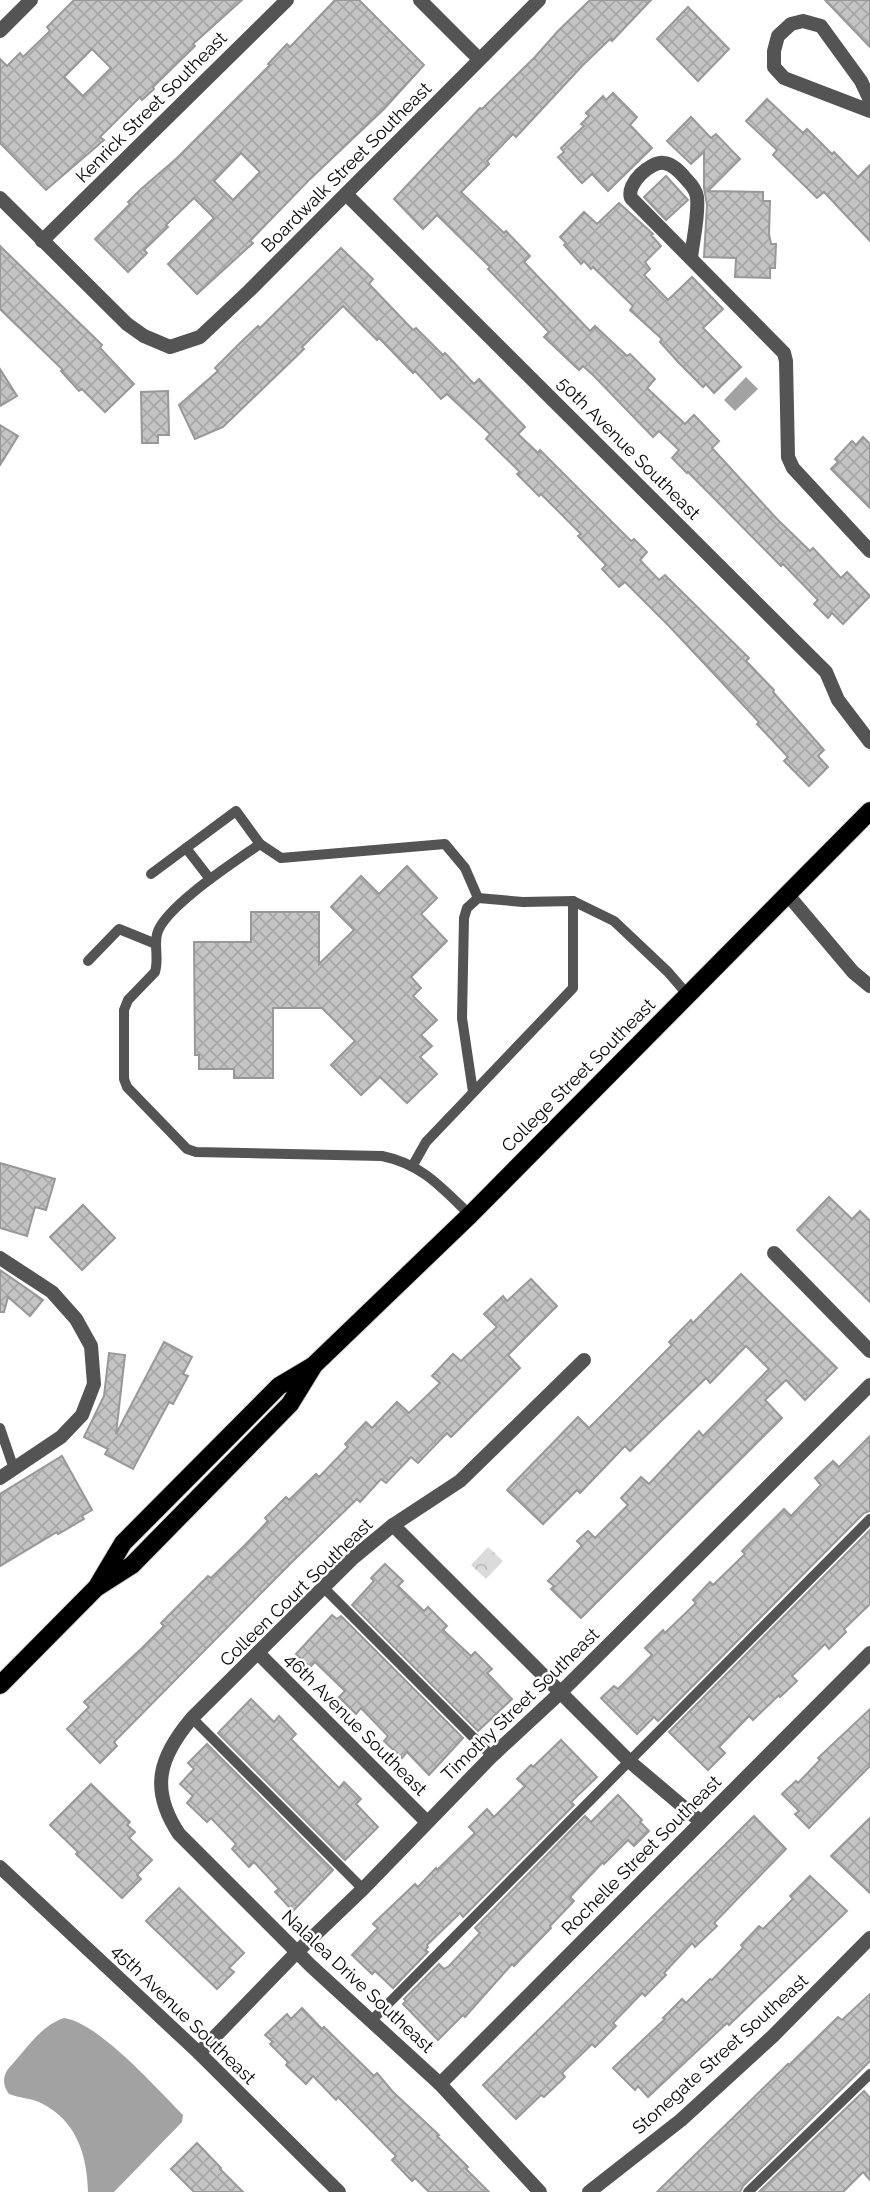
<svg xmlns="http://www.w3.org/2000/svg" width="870" height="2192" font-family="Raleway,sans-serif">
<style>
.forest{fill:url(#forest-crowns)}
.water{fill:#a2a2a2}
.building{fill:url(#building-cross-hatch);stroke:#989898;stroke-width:2;fill-rule:evenodd}
.lines{fill:none;stroke-linecap:round;stroke-linejoin:round}
.primary-casing{stroke:#dbdbdb;stroke-width:20}
.service{stroke:#545454;stroke-width:10}
.minor{stroke:#545454;stroke-width:14}
.primary{stroke:#000;stroke-width:18}
.labels{text-anchor:middle;dominant-baseline:central;stroke-width:5;stroke-linejoin:round;paint-order:stroke}
.street-label{font-size:18px;fill:#000;stroke:#fff}
</style>
<defs>
<pattern id="forest-crowns" width="20" height="18" patternUnits="userSpaceOnUse" patternTransform="scale(1.75)"><rect width="20" height="18" fill="#dbdbdb"/><path d="M2 6a3 3 0 1 1 6 0M12 15a3 3 0 1 1 6 0" fill="none" stroke="#bababa"/></pattern>
<pattern id="building-cross-hatch" width="8" height="8" patternUnits="userSpaceOnUse" patternTransform="scale(1.75)"><rect width="8" height="8" fill="#c4c4c4"/><path d="M0 0l8 8M0 8l8-8" fill="none" stroke="#a7a7a7"/></pattern>
</defs>
<rect width="100%" height="100%" fill="#fff"/>
<polygon class="forest" points="488,1547 503,1561 486,1579 471,1565"/>
<g class="water">
<polygon points="746,377 758,389 735,411 724,400"/>
<path d="M64,2018C98,2022 158,2090 183,2115L182,2122L114,2192H88C87,2155 77,2121 41,2103C31,2098 19,2098 9,2094C3,2086 2,2078 8,2069C24,2052 41,2025 64,2018Z"/>
</g>
<g class="building">
<path d="M74,0H242L193,44L195,46L153,87L154,89L142,100L140,97L100,137L104,140L46,190L0,143V59L7,66L20,53L23,57L50,31L47,27ZM92,49L111,68L83,96L64,77Z"/>
<path d="M335,0H359L424,65L384,109L308,181L250,241L253,243L197,294L168,264L214,218L194,198L166,225L168,227L144,250L147,253L128,272L95,239L130,204L128,202L140,190L177,158L270,65L268,64L287,44L290,47ZM241,153L260,172L233,200L214,181Z"/>
<polygon points="590,0 651,0 612,41 610,39 583,65 516,137 513,134 487,161 489,164 461,192 504,233 506,231 530,256 524,262 590,331 595,326 627,356 630,354 655,379 647,388 685,424 694,415 719,441 712,448 777,519 810,551 813,548 841,578 847,572 870,596 843,624 832,613 828,618 814,604 818,600 783,564 781,566 688,472 687,473 672,458 679,450 659,431 653,437 594,376 583,366 579,370 544,337 549,332 488,269 490,267 437,215 423,229 394,199 480,108 482,109 535,57 558,31"/>
<polygon points="825,0 870,0 870,47"/>
<polygon points="688,7 729,49 698,81 657,39"/>
<polygon points="613,93 637,117 630,125 652,148 608,191 592,174 582,183 558,157 564,152 561,148 584,126 581,124 589,116 586,113 603,96 606,100"/>
<polygon points="767,99 803,133 807,129 832,154 834,152 858,177 870,165 870,241 824,192 817,198 773,155 777,150 746,121"/>
<polygon points="691,117 711,138 716,134 740,159 708,191 763,192 763,201 770,201 769,234 771,244 776,244 775,268 770,268 770,278 735,277 736,258 704,257 707,205 704,188 704,152 691,164 667,141"/>
<polygon points="666,176 688,200 666,220 644,197"/>
<polygon points="619,203 653,234 651,235 661,246 645,262 650,269 644,275 668,300 692,277 723,309 703,328 741,367 714,393 706,384 703,387 678,362 660,342 662,339 630,310 633,306 593,267 591,269 584,261 581,264 564,245 566,243 560,237 584,212 597,224"/>
<polygon points="0,246 102,345 100,348 134,384 105,412 82,389 79,391 61,371 63,370 0,309"/>
<polygon points="341,248 373,279 369,284 413,330 416,328 443,355 445,353 474,384 479,379 525,427 518,434 538,453 540,450 631,541 634,539 647,552 640,560 659,580 665,575 749,658 746,661 774,690 773,692 824,750 818,756 828,767 809,786 784,761 788,757 757,724 759,722 669,626 625,582 619,587 602,569 606,565 578,536 581,534 541,494 539,496 517,474 520,472 486,439 490,434 447,394 441,399 415,371 413,373 379,338 377,340 343,306 302,347 304,349 223,427 195,439 179,405 218,371 215,368 239,344 258,326 260,328"/>
<polygon points="0,369 17,396 0,406"/>
<polygon points="168,391 169,435 158,435 158,443 142,443 141,392"/>
<polygon points="0,425 18,436 0,465"/>
<polygon points="863,437 870,444 870,508 831,469 838,462 835,459 852,441 856,445"/>
<polygon points="407,866 437,898 421,914 447,941 411,977 421,988 413,996 437,1020 421,1035 432,1046 420,1057 437,1074 407,1103 380,1077 361,1095 331,1065 355,1041 322,1008 273,1008 273,1078 234,1078 234,1069 199,1069 199,1055 195,1055 194,942 251,942 251,912 319,912 319,964 354,930 331,907 361,876 379,894"/>
<polygon points="0,1163 55,1179 46,1210 35,1207 27,1236 0,1228"/>
<polygon points="829,1197 852,1219 860,1211 870,1221 870,1302 797,1230"/>
<polygon points="83,1205 115,1238 82,1270 50,1237"/>
<polygon points="0,1270 43,1300 30,1316 8,1297 4,1312 0,1312"/>
<polygon points="741,1274 837,1368 805,1400 786,1380 765,1400 782,1418 581,1618 551,1589 554,1586 548,1581 582,1546 577,1541 588,1531 595,1538 628,1505 621,1498 641,1477 649,1484 699,1431 703,1436 769,1369 746,1346 710,1383 706,1378 630,1451 625,1446 580,1493 577,1490 543,1524 507,1490 578,1417 589,1428 672,1345 669,1342 691,1320 693,1323"/>
<polygon points="531,1279 557,1306 508,1355 520,1368 451,1437 447,1433 418,1463 411,1457 386,1483 381,1479 360,1502 357,1499 291,1563 114,1742 117,1746 100,1763 67,1729 89,1707 84,1702 142,1648 164,1626 161,1623 208,1576 211,1578 246,1544 268,1521 265,1518 286,1497 289,1500 316,1474 319,1477 348,1447 345,1444 366,1422 372,1428 397,1402 409,1413 440,1383 432,1376 453,1354 461,1361 497,1327 484,1314 503,1296 507,1301"/>
<polygon points="164,1342 192,1357 183,1374 188,1376 173,1404 169,1402 133,1469 105,1454 108,1449 84,1437 104,1396 109,1353 125,1355 116,1434"/>
<polygon points="870,1436 870,1511 864,1513 658,1721 654,1717 637,1734 601,1698 614,1686 618,1689 652,1655 645,1648 663,1630 665,1633 696,1603 693,1600 710,1582 713,1585 745,1554 742,1551 784,1509 791,1516 821,1485 815,1478 833,1461 839,1467"/>
<polygon points="62,1456 92,1510 82,1516 84,1519 58,1534 57,1532 0,1566 0,1494"/>
<polygon points="870,1530 870,1604 844,1629 846,1632 829,1649 825,1644 792,1676 797,1681 780,1697 779,1695 753,1720 749,1716 719,1747 725,1753 708,1770 669,1732"/>
<polygon points="385,1564 403,1581 398,1586 424,1611 428,1607 447,1626 443,1630 471,1656 475,1652 492,1669 487,1673 512,1699 478,1731 352,1605 374,1581 371,1578"/>
<polygon points="332,1615 337,1619 341,1616 463,1738 429,1775 407,1752 402,1758 384,1741 388,1736 361,1708 356,1714 339,1697 345,1691 315,1662 310,1667 296,1654"/>
<polygon points="251,1699 274,1722 279,1716 296,1734 291,1739 339,1788 344,1782 361,1799 356,1804 378,1827 345,1860 218,1733"/>
<polygon points="870,1709 870,1766 809,1828 795,1814 799,1811 782,1794 796,1781 798,1783 820,1760 818,1758"/>
<polygon points="561,1740 597,1777 571,1802 574,1805 463,1917 460,1913 427,1945 428,1947 425,1950 428,1952 393,1988 375,1971 372,1974 352,1955 378,1928 373,1924 415,1884 418,1887 436,1868 437,1870 475,1833 469,1827 487,1809 494,1817 525,1786 517,1779 531,1765 533,1767"/>
<polygon points="207,1744 333,1870 293,1911 275,1892 279,1889 254,1862 249,1867 232,1849 236,1844 211,1818 207,1822 187,1803 193,1796 180,1784 194,1769 188,1763"/>
<polygon points="91,1784 130,1822 127,1825 135,1832 129,1838 152,1860 137,1875 141,1879 122,1898 76,1854 78,1852 50,1825"/>
<polygon points="618,1795 642,1820 640,1822 649,1831 634,1846 628,1840 604,1864 603,1862 570,1897 574,1901 550,1926 551,1928 514,1966 512,1964 465,2017 463,2015 438,2040 403,2004 406,2001 404,1999 439,1964 444,1969 449,1966 480,1933 475,1928 585,1816 591,1822"/>
<polygon points="754,1816 786,1849 714,1923 717,1926 695,1947 692,1943 664,1973 666,1975 645,1996 642,1993 613,2023 616,2026 595,2047 592,2044 562,2073 565,2077 544,2097 541,2095 516,2119 483,2085"/>
<polygon points="870,1818 870,1893 831,1856"/>
<polygon points="810,1876 847,1911 729,2025 727,2023 648,2097 638,2086 635,2090 613,2068 665,2019 663,2018 682,1999 686,2003 710,1979 712,1980 743,1948 741,1945 759,1926 763,1929 793,1899 790,1896"/>
<polygon points="179,1888 244,1953 229,1968 234,1972 217,1989 146,1921"/>
<polygon points="870,1994 870,2061 743,2186 740,2192 657,2192 788,2064 789,2065 838,2017 842,2020"/>
<polygon points="302,2008 322,2029 324,2027 374,2076 377,2073 393,2092 439,2135 437,2136 468,2167 466,2169 489,2192 429,2192 415,2178 412,2181 392,2160 396,2156 338,2097 336,2100 313,2076 306,2084 286,2065 288,2062 270,2044 273,2042 265,2035 287,2014 291,2019"/>
<polygon points="864,2091 870,2098 870,2180 863,2172 843,2192 759,2192"/>
<polygon points="197,2143 221,2168 220,2169 243,2192 194,2192 171,2169"/>
</g>
<g class="lines">
<g class="primary-casing">
<g id="primary">
<polyline points="98,1585 123,1543 279,1386 311,1367"/>
<polyline points="0,1685 96,1588 132,1565 290,1404 314,1365 470,1215 870,811"/>
</g>
</g>
<g class="service">
<polyline points="260,844 281,858 445,844 465,868 478,898"/>
<polyline points="186,848 210,879"/>
<path d="M151,874L236,811L260,844C236,861 164,907 157,934C154,946 159,959 155,972L128,1000L124,1010V1079L127,1087L187,1149L196,1152L382,1156C422,1164 442,1188 470,1215"/>
<polyline points="573,901 614,921 668,972 687,994"/>
<polyline points="88,961 119,929 156,944"/>
<polyline points="413,1165 426,1142 573,988 573,901 523,902 478,898 467,908 464,918 462,1018 473,1092"/>
<polyline points="0,1428 14,1469"/>
<polyline points="324,1588 492,1756"/>
<polyline points="192,1718 363,1889"/>
<polyline points="372,2020 870,1519"/>
<polyline points="748,2192 870,2074"/>
</g>
<g class="minor">
<polyline points="420,0 479,59"/>
<polyline points="0,31 31,0"/>
<polyline points="870,100 861,81 821,26 803,21 791,24 778,36 774,51 774,67 784,78 870,111"/>
<polyline points="346,194 826,672 838,700 870,742"/>
<polyline points="0,198 127,324 144,336 170,347 200,337 250,290 539,0"/>
<polyline points="42,241 287,0"/>
<path d="M691,258C693,239 699,216 697,197C696,190 691,184 686,179C680,172 673,164 664,163C650,161 626,184 631,198L784,353L786,361L788,457L793,468L870,551"/>
<polyline points="788,895 853,972 870,986"/>
<polyline points="774,1253 870,1351"/>
<polyline points="0,1258 52,1292 76,1319 91,1346 94,1384 82,1415 61,1437 0,1478"/>
<polyline points="393,1525 629,1761 700,1821"/>
<polyline points="258,1653 427,1822"/>
<polyline points="0,1867 199,2053 339,2192"/>
<polyline points="199,2053 297,1952 363,1889 492,1756 560,1693 870,1385"/>
<polyline points="440,2084 870,1653"/>
<path d="M540,2192L440,2084L311,1966L179,1834C149,1789 159,1757 192,1718L353,1558L393,1525L460,1481L584,1360"/>
<polyline points="589,2192 681,2120 773,2036 870,1938"/>
</g>
<use href="#primary" class="primary"/>
</g>
<g class="labels">
<g class="street-label">
<text transform="translate(151 107) rotate(-45)">Kenrick Street Southeast</text>
<text transform="translate(346 167) rotate(-45)">Boardwalk Street Southeast</text>
<text transform="translate(629 448) rotate(45)">50th Avenue Southeast</text>
<text transform="translate(578 1075) rotate(-45)">College Street Southeast</text>
<text transform="translate(296 1592) rotate(-44)">Colleen Court Southeast</text>
<text transform="translate(520 1704) rotate(-44)">Timothy Street Southeast</text>
<text transform="translate(356 1724) rotate(45)">46th Avenue Southeast</text>
<text transform="translate(641 1855) rotate(-45)">Rochelle Street Southeast</text>
<text transform="translate(358 1981) rotate(43)">Nalalea Drive Southeast</text>
<text transform="translate(184 2014) rotate(44)">45th Avenue Southeast</text>
<text transform="translate(720 2054) rotate(-42)">Stonegate Street Southeast</text>
</g>
</g>
</svg>
